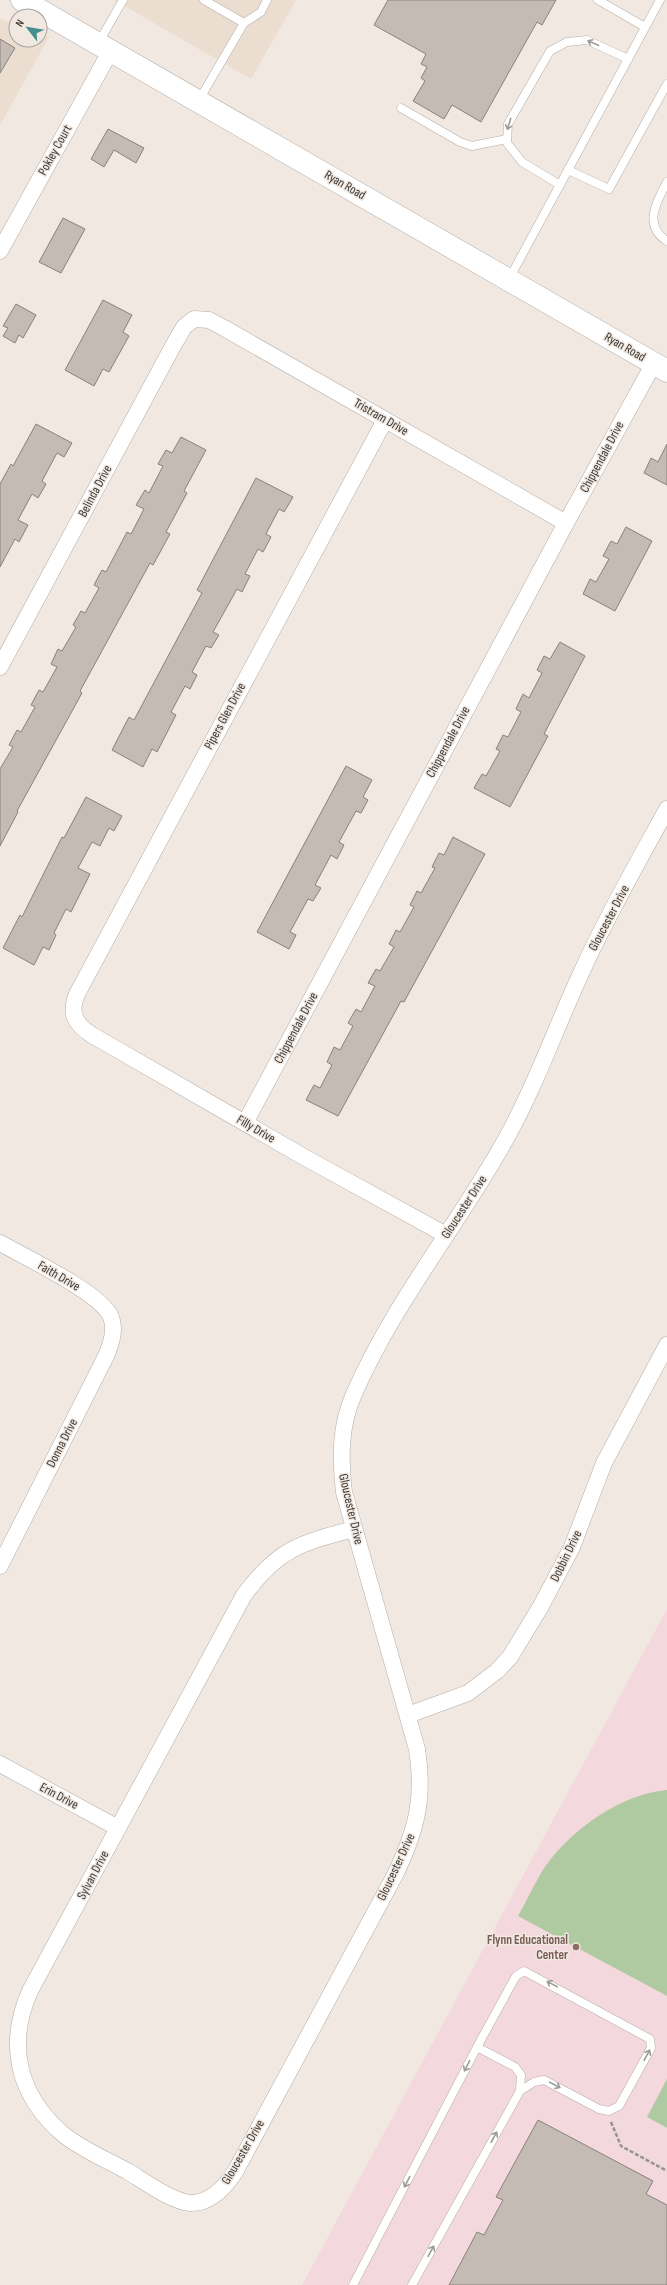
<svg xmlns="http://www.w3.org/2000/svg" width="667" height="2285" font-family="'Sofia Sans Condensed',sans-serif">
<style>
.built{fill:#ebddd0}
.education{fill:#f3d8dd}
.green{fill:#afcaa0}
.building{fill:#c4bbb5;stroke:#8a817c}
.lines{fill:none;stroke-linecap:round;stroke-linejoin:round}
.service-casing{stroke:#b5ada6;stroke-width:9}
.minor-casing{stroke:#b5ada6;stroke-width:17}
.secondary-casing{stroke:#b5ada6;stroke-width:23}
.path{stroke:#98928d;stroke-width:2.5;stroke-dasharray:4 2;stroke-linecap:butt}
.service{stroke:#fff;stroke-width:8}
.minor{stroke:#fff;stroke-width:16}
.secondary{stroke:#fff;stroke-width:22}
.oneway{stroke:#9e9c9b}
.education-dot{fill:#8d6e63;stroke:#f1e8e1;stroke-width:1.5}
.labels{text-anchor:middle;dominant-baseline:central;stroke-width:3;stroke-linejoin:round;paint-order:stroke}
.street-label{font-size:13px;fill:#3d3a37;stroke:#f1e8e1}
.education-label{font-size:13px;font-weight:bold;fill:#785e54;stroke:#f1e8e1;text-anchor:end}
</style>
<rect width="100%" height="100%" fill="#f1e8e1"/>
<g class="built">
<polygon points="114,0 296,0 251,79"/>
<polygon points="0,19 16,25 16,40 40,40 40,34 49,37 0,125"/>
</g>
<polygon class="education" points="667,1609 667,2285 302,2285"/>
<g class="green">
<path d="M667,1790V1996L518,1916C526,1902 533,1887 541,1873C566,1833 619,1794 667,1790Z"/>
<polygon points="667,2079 667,2128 647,2117"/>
</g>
<g class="building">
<polygon points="388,0 556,0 542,25 537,22 481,122 452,105 444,119 413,101 425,81 421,78 427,67 421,64 426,54 374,25"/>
<polygon points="0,39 15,48 0,73"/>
<polygon points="108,129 144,148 136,163 114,150 104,167 91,159"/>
<polygon points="63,218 85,229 61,273 39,262"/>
<polygon points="103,300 132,315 123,332 129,336 109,372 103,369 94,386 65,370"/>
<polygon points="16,304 36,315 23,338 19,335 15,343 3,336 8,328 3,326"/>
<polygon points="36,424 72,443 64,457 57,453 42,481 46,484 38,498 32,494 18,520 28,525 19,542 15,539 0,567 0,484 11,464 13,466"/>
<polygon points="181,437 206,450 184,491 187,493 166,532 170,534 153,565 150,563 80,691 82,693 17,811 18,812 0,846 0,769 13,747 9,745 17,730 21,732 35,707 31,705 39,690 43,692 57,667 51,664 58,649 62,651 76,627 73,625 81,611 85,613 99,588 94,585 102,570 106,572 127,532 131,534 144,509 136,505 145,490 149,493 163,466 158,464 166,450 172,453"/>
<polygon points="667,444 667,485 644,473 651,458 658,462"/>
<polygon points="256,478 293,497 284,512 279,509 266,534 271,537 263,552 258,549 245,574 250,576 242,592 237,589 213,632 219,635 211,648 206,646 192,672 197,675 190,689 185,686 171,712 176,715 157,752 152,749 143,767 112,750 129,717 134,720 181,632 202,593 197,590"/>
<polygon points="626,527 652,541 615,611 583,594 590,579 596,582 609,559 603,556 611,541 617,544"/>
<polygon points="560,642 585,656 544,734 548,736 510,807 474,788 482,774 486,776 500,751 496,749 503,735 508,737 521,712 516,709 523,694 529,698 542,673 537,670 544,656 550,659"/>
<polygon points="346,766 372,780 363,797 368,800 361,813 356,811 339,842 344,845 337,859 331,855 315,885 321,888 313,901 308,899 290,932 296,935 289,949 257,932"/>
<polygon points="86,797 122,816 114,831 109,828 100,846 92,842 78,868 90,874 71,912 66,909 54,933 56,935 49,950 43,947 34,965 3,948 20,915 22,917 62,837 64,838"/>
<polygon points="453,837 485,854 404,1002 401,1001 338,1116 306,1100 314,1085 320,1088 332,1065 327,1062 334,1047 340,1050 353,1026 348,1023 356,1009 361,1012 375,986 368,983 376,969 380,971 394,947 389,944 396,930 400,932 414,907 410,905 417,891 421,893 435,868 432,867 439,853 444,855"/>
<polygon points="538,2120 653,2181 646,2194 667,2205 667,2285 449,2285 477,2232 484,2235 503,2200 496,2197"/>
</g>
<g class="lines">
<g class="service-casing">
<g id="service">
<polyline points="204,0 244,23 261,12 267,0"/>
<polyline points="598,0 645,27"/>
<polyline points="99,42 123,0"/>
<polyline points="199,100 244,23"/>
<polyline points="401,108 460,142 472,146 507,139"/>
<polyline points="568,170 660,0"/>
<path d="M667,182C656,202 643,226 667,241"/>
<polyline points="560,185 522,162 507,143 508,124 550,51 567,42 587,40 628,59"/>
<polyline points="509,279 568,170 609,189 667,84"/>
<polyline points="477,2047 516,1976 524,1971 650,2039 651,2048 619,2106 609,2111 599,2109 544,2080 534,2082 520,2091"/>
<polyline points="353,2285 477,2047 515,2067 521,2075 520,2091 412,2285"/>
</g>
</g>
<g class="minor-casing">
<g id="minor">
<polyline points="0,251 111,50"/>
<path d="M385,420L77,994C69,1014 75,1024 92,1035L304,1157L446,1235"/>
<polyline points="0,667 173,346 184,327 194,319 209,320 224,328 566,523"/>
<polyline points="245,1123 566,523 654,363"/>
<path d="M0,1243C25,1257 101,1293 111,1317C116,1330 111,1344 106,1356L0,1566"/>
<path d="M354,1529C300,1543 278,1549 244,1595L30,1991C6,2045 18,2096 64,2135C83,2150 107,2160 127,2171C144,2181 171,2201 190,2203C210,2204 225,2187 235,2172L395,1875C416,1831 425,1799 417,1749L344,1492C340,1458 340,1425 354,1394C394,1302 459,1224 507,1137C537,1083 557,1024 583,969C608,914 638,862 667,809"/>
<polyline points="408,1715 468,1693 497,1671 510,1657 541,1606 572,1547 604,1463 667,1345"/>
<polyline points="0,1764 118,1828"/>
</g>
</g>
<g class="secondary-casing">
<polyline id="secondary" points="22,0 667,371"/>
</g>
<polyline class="path" points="611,2122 621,2146 667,2171"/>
<use href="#service" class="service"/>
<use href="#minor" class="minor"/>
<use href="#secondary" class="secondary"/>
</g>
<defs><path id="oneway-shaft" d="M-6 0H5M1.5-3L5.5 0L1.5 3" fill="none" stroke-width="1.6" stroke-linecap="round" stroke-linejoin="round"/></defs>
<g class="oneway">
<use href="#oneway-shaft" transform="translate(593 43) rotate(-157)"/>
<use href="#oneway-shaft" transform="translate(509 124) rotate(107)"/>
<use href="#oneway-shaft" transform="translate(552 1984) rotate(-152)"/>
<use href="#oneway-shaft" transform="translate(647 2055) rotate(-61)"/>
<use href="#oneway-shaft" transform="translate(467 2066) rotate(117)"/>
<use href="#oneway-shaft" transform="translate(555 2085) rotate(28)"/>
<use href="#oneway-shaft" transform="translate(494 2137) rotate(-61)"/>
<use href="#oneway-shaft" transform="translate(407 2182) rotate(117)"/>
<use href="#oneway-shaft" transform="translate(431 2251) rotate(-61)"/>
</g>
<circle class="education-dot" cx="576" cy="1947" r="4"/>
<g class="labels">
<g class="street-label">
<text transform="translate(55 150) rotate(-61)">Pokley Court</text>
<text transform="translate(345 185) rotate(30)">Ryan Road</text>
<text transform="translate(625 347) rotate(30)">Ryan Road</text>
<text transform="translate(381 417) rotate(30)">Tristram Drive</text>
<text transform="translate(602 457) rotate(-62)">Chippendale Drive</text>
<text transform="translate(95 491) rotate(-62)">Belinda Drive</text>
<text transform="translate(225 716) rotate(-62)">Pipers Glen Drive</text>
<text transform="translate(448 742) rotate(-62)">Chippendale Drive</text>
<text transform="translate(609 918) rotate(-62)">Gloucester Drive</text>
<text transform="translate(296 1028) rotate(-62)">Chippendale Drive</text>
<text transform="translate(256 1129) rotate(30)">Filly Drive</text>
<text transform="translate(464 1207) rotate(-57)">Gloucester Drive</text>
<text transform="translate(59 1276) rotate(30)">Faith Drive</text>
<text transform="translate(62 1443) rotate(-63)">Donna Drive</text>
<text transform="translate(351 1509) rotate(77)">Gloucester Drive</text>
<text transform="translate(566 1556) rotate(-64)">Dobbin Drive</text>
<text transform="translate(59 1796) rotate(28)">Erin Drive</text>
<text transform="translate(396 1867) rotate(-65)">Gloucester Drive</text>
<text transform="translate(93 1875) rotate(-62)">Sylvan Drive</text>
<text transform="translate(243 2152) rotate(-60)">Gloucester Drive</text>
</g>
<g class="education-label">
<text x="568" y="1940">Flynn Educational<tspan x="568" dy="15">Center</tspan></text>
</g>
</g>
<g transform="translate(28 28) rotate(301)"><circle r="19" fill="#f1e8e1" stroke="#a9a29d"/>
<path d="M0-3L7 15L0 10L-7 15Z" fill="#468e8c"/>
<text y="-6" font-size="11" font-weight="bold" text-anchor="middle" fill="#3d3a37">N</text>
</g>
</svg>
